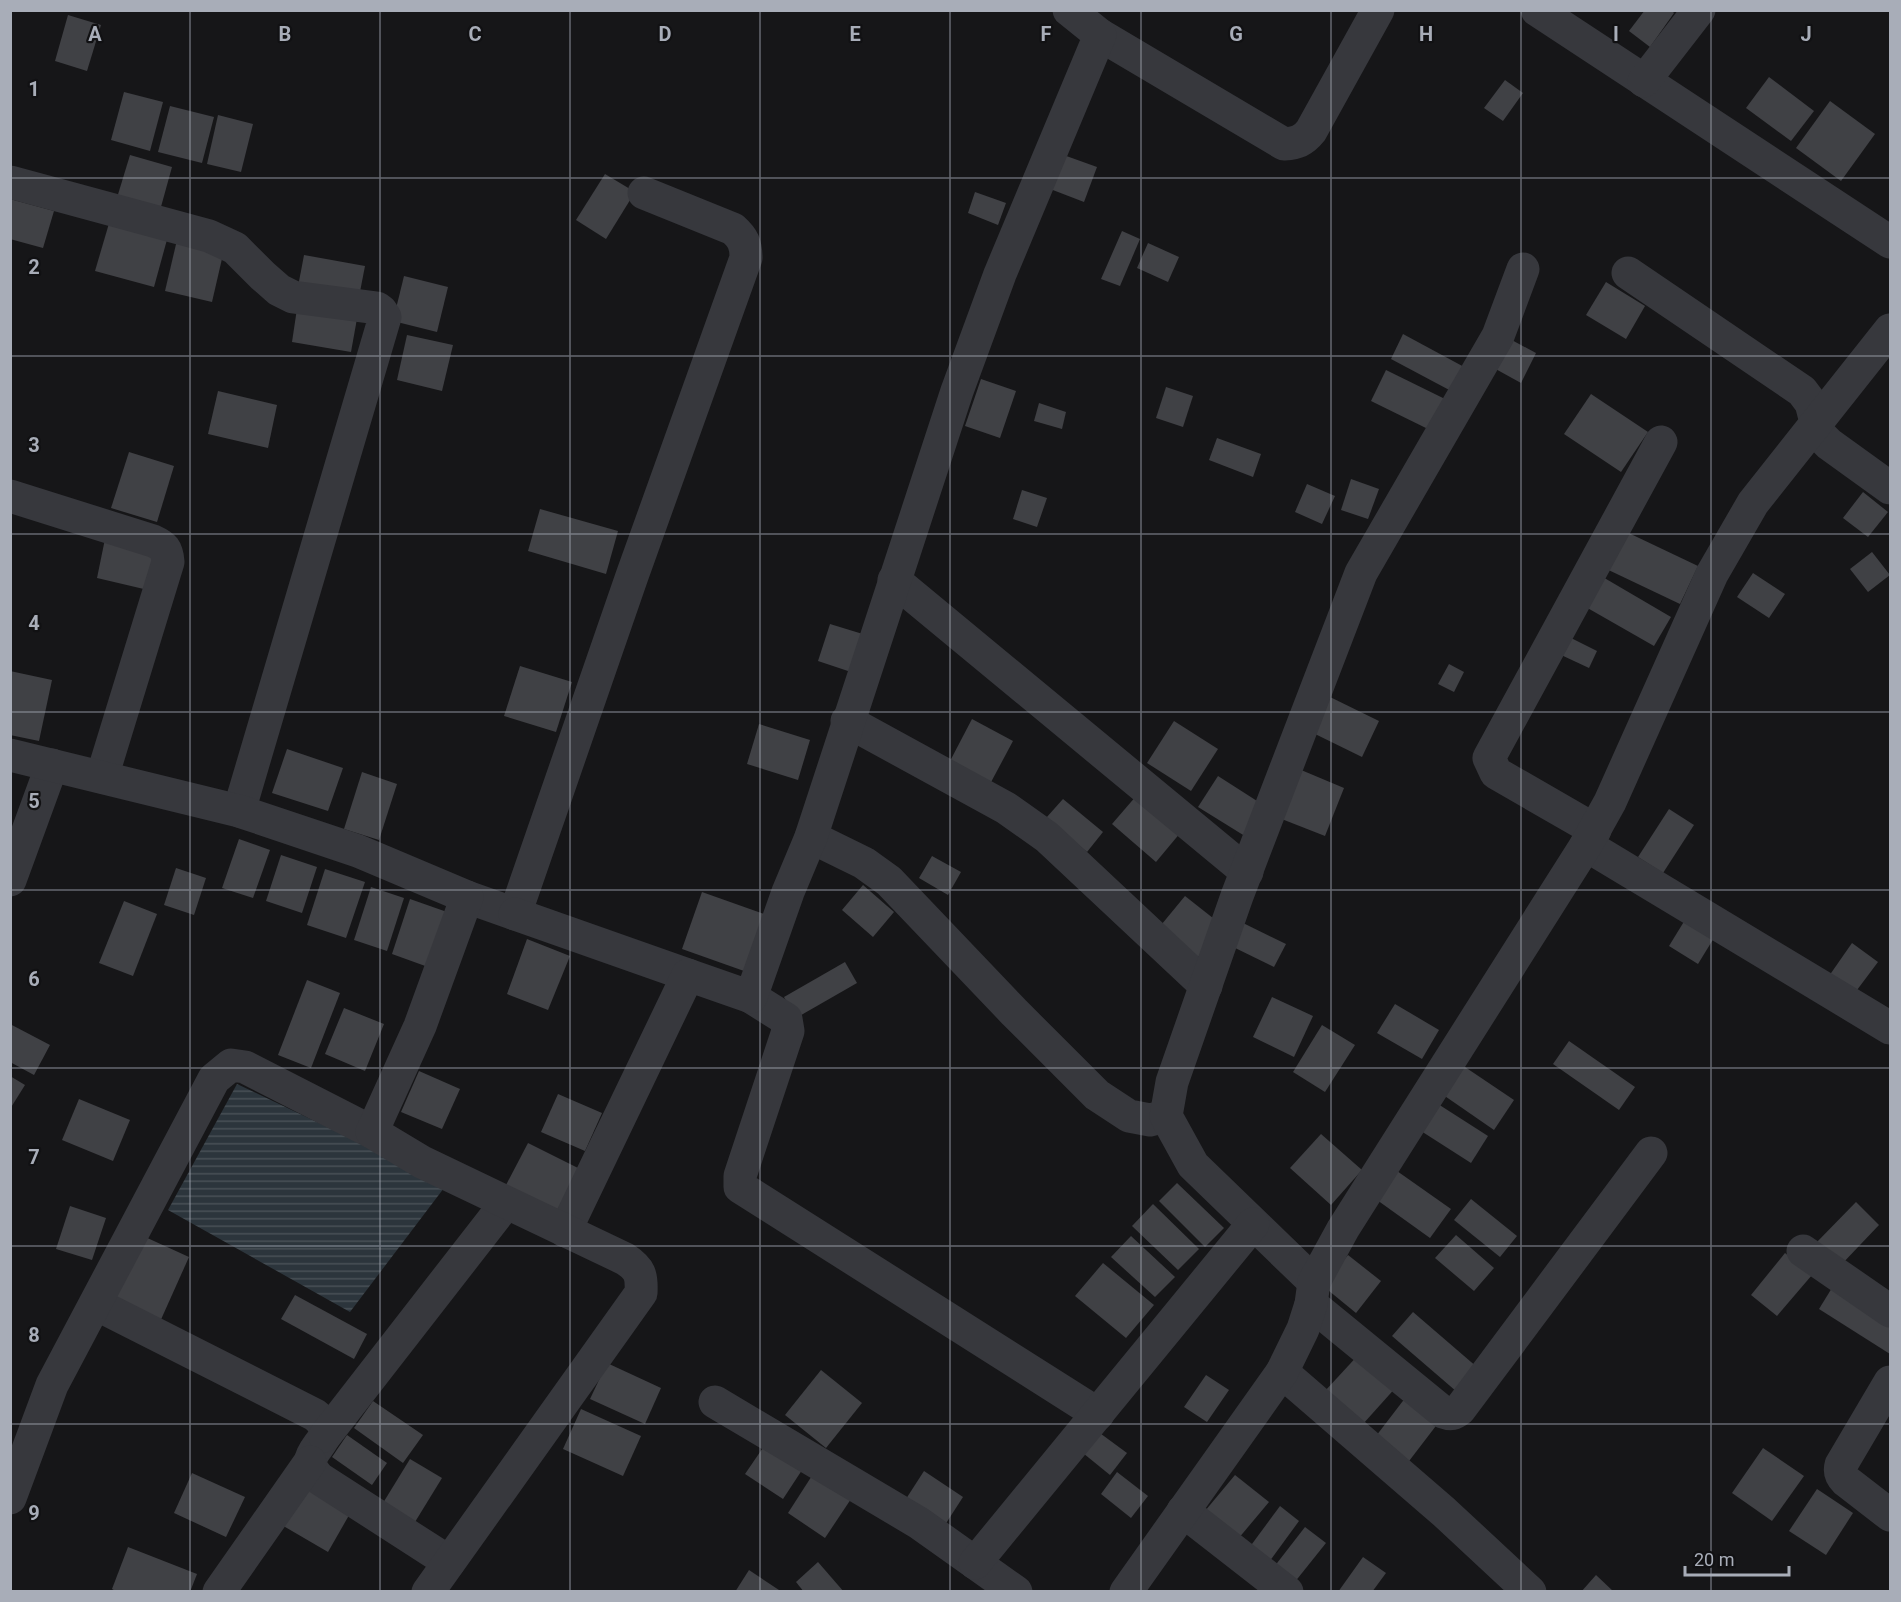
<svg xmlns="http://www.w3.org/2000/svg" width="1901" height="1602" font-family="Roboto,sans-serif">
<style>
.water{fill:url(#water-rules)}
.building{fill:#404145}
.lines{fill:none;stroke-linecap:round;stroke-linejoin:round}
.minor{stroke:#37383d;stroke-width:33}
.tertiary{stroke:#37383d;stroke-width:33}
.grid{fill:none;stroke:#a8adb8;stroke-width:1.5;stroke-opacity:0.55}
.grid-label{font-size:20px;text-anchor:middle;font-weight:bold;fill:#a8adb8;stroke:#111113;stroke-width:4.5;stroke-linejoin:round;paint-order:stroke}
</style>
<defs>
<pattern id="water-rules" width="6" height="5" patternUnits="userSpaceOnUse" patternTransform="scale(1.5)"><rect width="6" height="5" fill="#2c353c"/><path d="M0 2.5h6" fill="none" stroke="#485056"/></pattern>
</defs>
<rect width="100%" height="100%" fill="#161618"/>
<polygon class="water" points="237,1084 447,1184 350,1312 168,1210"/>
<g class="building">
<polygon points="1645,10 1671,10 1674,13 1650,47 1629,31"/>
<polygon points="68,15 101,25 87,71 55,61"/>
<polygon points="1769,77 1814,111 1791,141 1746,108"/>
<polygon points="1505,80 1523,93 1503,121 1484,108"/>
<polygon points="124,92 163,102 150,151 111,140"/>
<polygon points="1830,101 1875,134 1841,181 1796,148"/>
<polygon points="170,106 214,117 202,163 158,152"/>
<polygon points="218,115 253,124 241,172 207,164"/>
<polygon points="1058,153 1097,167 1084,202 1045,187"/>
<polygon points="130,155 172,167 159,214 116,201"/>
<polygon points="605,174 635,192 606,239 576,220"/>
<polygon points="975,192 1006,203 998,225 968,213"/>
<polygon points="10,199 54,211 43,248 10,239"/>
<polygon points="110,220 168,236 154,287 95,271"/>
<polygon points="1122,231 1140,239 1120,286 1101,279"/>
<polygon points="177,240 224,250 212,302 165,291"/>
<polygon points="1148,243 1179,257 1168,282 1137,268"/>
<polygon points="304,255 365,266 358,302 297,292"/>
<polygon points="404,276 448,287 437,332 393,321"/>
<polygon points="1606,282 1645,306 1626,339 1586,315"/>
<polygon points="298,302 358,313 351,352 292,342"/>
<polygon points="1403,334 1466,368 1453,392 1391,359"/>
<polygon points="407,335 453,345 442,391 397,380"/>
<polygon points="1508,338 1536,353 1521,383 1492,367"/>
<polygon points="1386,370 1445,399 1430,430 1371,401"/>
<polygon points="981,379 1016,391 1000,438 965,426"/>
<polygon points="1166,387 1193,396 1183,427 1156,418"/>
<polygon points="218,391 277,405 268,448 208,434"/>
<polygon points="1591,394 1648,432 1621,472 1564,434"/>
<polygon points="1039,403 1066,412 1062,429 1034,421"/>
<polygon points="1217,438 1261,454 1253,477 1209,460"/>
<polygon points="129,452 174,466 157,522 111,508"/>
<polygon points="1351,479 1379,489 1368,519 1341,510"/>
<polygon points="1307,484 1335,496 1322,524 1295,512"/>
<polygon points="1022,490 1047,498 1037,527 1013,519"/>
<polygon points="1863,492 1888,512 1868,537 1843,518"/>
<polygon points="540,509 618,531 606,574 528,551"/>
<polygon points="1616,527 1698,566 1680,604 1598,565"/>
<polygon points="105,539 157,551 148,590 97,578"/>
<polygon points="1872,552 1890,575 1868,592 1850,569"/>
<polygon points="1753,573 1785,594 1769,618 1737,597"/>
<polygon points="1601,576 1671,617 1654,646 1584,606"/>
<polygon points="830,624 866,635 854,673 818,661"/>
<polygon points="1567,636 1597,651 1589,668 1559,654"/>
<polygon points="1449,664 1464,672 1454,692 1438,684"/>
<polygon points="520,666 572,682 556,732 504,716"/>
<polygon points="10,671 52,680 39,741 10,735"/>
<polygon points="1328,696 1379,721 1362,757 1311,732"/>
<polygon points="972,719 1013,741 990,784 949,763"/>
<polygon points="1174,721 1218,749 1191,791 1147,763"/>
<polygon points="759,724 810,740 798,780 747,764"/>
<polygon points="287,749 343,768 328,811 272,793"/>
<polygon points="1294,767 1344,788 1325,836 1274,816"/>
<polygon points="362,772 397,784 379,840 344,829"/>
<polygon points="1218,776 1268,808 1248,838 1198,807"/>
<polygon points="1137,795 1181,832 1156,862 1112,824"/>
<polygon points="1063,799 1103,832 1087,852 1046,818"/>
<polygon points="1669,809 1694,825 1663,873 1638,857"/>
<polygon points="239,839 270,850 253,898 222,888"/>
<polygon points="281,855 317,867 302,913 266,901"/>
<polygon points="932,856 961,872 948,895 919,878"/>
<polygon points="176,868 206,878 194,915 164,905"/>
<polygon points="325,869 365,882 346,938 307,925"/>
<polygon points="863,885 894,912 873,937 842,910"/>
<polygon points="371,887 404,898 387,951 354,940"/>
<polygon points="702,892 764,914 744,971 682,949"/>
<polygon points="1185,896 1223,926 1195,961 1157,930"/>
<polygon points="410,899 447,912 428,967 392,954"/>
<polygon points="124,901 157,914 133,976 99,963"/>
<polygon points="1688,915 1717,933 1698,964 1669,946"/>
<polygon points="1239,921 1286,944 1274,967 1227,944"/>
<polygon points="527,939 570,956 548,1010 507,994"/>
<polygon points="1852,943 1878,962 1854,994 1829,976"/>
<polygon points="845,962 857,983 796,1018 784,997"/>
<polygon points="307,980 340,993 311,1068 278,1055"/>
<polygon points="1272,997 1313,1016 1294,1057 1253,1037"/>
<polygon points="1395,1004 1439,1030 1422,1059 1377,1033"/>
<polygon points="344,1008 384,1024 365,1071 325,1054"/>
<polygon points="10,1024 50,1045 34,1075 10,1062"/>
<polygon points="1322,1025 1355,1045 1325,1092 1293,1072"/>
<polygon points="1569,1041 1635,1087 1619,1110 1553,1064"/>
<polygon points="1459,1063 1514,1100 1494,1130 1439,1092"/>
<polygon points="419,1071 460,1089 442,1129 401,1112"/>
<polygon points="10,1076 25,1085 10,1109"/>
<polygon points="558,1094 602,1113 585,1151 541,1132"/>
<polygon points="79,1099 130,1120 113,1161 62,1140"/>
<polygon points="1438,1104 1488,1136 1471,1163 1421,1131"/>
<polygon points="1321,1134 1362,1170 1331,1205 1290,1168"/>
<polygon points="528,1143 582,1170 561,1212 506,1185"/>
<polygon points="1397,1171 1451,1209 1430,1238 1377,1200"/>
<polygon points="1177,1183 1224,1228 1205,1247 1159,1201"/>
<polygon points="1471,1199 1517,1236 1500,1257 1454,1220"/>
<polygon points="1856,1202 1879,1225 1840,1266 1816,1243"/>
<polygon points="1153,1204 1199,1249 1178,1270 1132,1226"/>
<polygon points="70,1206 106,1218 92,1260 56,1249"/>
<polygon points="1456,1235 1494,1268 1474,1291 1435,1258"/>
<polygon points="143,1236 189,1257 159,1324 113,1304"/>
<polygon points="1131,1236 1175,1277 1155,1297 1111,1257"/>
<polygon points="1785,1253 1812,1275 1777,1316 1751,1295"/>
<polygon points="1348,1255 1381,1281 1356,1313 1323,1286"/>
<polygon points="1103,1263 1154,1305 1126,1338 1075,1296"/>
<polygon points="1835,1283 1890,1318 1890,1354 1819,1309"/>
<polygon points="295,1295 367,1334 354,1359 281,1319"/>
<polygon points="1413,1312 1485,1374 1464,1398 1392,1336"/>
<polygon points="1361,1352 1398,1385 1363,1424 1325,1391"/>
<polygon points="607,1363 661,1388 645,1424 590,1399"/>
<polygon points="821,1370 862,1403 826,1448 785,1415"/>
<polygon points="1206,1375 1229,1390 1207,1422 1184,1407"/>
<polygon points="1409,1393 1442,1418 1406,1465 1373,1440"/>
<polygon points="373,1401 423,1435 403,1463 354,1428"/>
<polygon points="581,1409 641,1436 623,1476 563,1449"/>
<polygon points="1093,1428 1127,1453 1110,1475 1078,1449"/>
<polygon points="347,1435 387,1463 372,1485 332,1457"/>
<polygon points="769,1439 806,1464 783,1499 745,1474"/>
<polygon points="1763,1448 1804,1476 1772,1521 1732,1493"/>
<polygon points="410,1459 442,1478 415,1522 383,1503"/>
<polygon points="815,1471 853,1496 825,1538 788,1513"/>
<polygon points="924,1471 963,1497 943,1528 904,1502"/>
<polygon points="1117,1472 1148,1496 1131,1518 1101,1494"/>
<polygon points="192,1473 245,1497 226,1537 174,1513"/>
<polygon points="1235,1475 1269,1502 1238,1539 1205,1511"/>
<polygon points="304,1483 352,1510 328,1552 280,1524"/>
<polygon points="1817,1489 1853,1513 1826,1555 1789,1531"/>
<polygon points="1280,1506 1299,1521 1269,1562 1249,1548"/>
<polygon points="1305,1527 1326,1543 1294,1583 1274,1567"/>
<polygon points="128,1547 197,1574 190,1592 117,1592 112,1589"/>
<polygon points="1363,1557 1386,1573 1372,1592 1338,1592"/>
<polygon points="818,1562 844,1592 804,1592 796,1582"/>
<polygon points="749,1570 782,1592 735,1592"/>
<polygon points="1596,1575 1614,1592 1581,1592"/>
</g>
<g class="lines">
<g class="minor">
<polyline points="1537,10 1890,242"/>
<path d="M1100,35L1284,144C1297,143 1303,141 1311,131L1378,10"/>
<polyline points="1644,81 1699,10"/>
<polyline points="10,182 209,236 235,248 263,276 279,290 293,297 377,308 381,311 385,317 239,811"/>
<polyline points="1628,273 1802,391 1811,403 1819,434 1829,444 1890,488"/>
<path d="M10,496L153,541C164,546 167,549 168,562L102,777"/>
<polyline points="894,580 1247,872"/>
<polyline points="847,721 1006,808 1047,837 1206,986"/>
<polyline points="1595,830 1496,773 1489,758 1661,442"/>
<polyline points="811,837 864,863 889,881 1014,1012 1097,1095 1129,1116 1150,1120 1166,1116"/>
<polyline points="1586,845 1890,1028"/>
<polyline points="10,880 52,765"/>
<path d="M467,897L515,914L632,576L746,258C746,244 743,238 733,229L644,193"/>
<polyline points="515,914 688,975"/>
<polyline points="751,997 786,1019 788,1031 740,1176 740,1187 1098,1414"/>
<polyline points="565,1231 688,975 751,997 788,892 811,837 957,391 1000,274 1100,35 1069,10"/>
<polyline points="1803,1251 1890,1311"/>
<polyline points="1314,1282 1193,1165 1166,1116 1172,1082 1237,896 1361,573 1498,336 1523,269"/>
<path d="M96,1304L315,1415C348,1441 289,1450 320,1479L449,1562"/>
<path d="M1311,1304L1443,1412C1451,1415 1454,1414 1460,1409L1651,1153"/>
<polyline points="1282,1372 1444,1512 1530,1592"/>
<path d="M1890,1382L1841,1465C1839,1472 1841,1476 1846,1481L1890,1515"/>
<polyline points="715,1402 919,1523 1016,1592"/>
<polyline points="325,1436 506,1203"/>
<polyline points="10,1498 52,1385 214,1079 231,1065 245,1067 372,1132"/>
<polyline points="1183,1511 1287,1592"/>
<polyline points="975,1563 1253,1224"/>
<polyline points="219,1592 310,1462"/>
<polyline points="1126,1592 1282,1372 1303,1329 1311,1304 1314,1282 1343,1229 1586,845 1610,802 1712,574 1753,503 1890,330"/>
</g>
<path class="tertiary" d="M10,755L239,811L358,851L467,897L420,1026L372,1132L422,1162L625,1259C640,1269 642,1275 641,1293L428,1592"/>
</g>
<path class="grid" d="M190,10V1592M380,10V1592M570,10V1592M760,10V1592M950,10V1592M1141,10V1592M1331,10V1592M1521,10V1592M1711,10V1592M10,178H1890M10,356H1890M10,534H1890M10,712H1890M10,890H1890M10,1068H1890M10,1246H1890M10,1424H1890"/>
<g class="grid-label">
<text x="95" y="41">A</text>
<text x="285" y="41">B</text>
<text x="475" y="41">C</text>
<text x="665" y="41">D</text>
<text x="855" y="41">E</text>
<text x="1046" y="41">F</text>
<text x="1236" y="41">G</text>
<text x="1426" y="41">H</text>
<text x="1616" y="41">I</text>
<text x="1806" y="41">J</text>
<text x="34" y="96">1</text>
<text x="34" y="274">2</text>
<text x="34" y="452">3</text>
<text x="34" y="630">4</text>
<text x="34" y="808">5</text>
<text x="34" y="986">6</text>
<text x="34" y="1164">7</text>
<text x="34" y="1342">8</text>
<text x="34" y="1520">9</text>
</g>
<rect width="1901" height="1602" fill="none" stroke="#a8adb8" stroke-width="24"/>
<path d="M1685 1566v9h104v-9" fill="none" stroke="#a8adb8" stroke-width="3"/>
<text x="1694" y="1566" font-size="18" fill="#a8adb8" stroke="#111113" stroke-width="4.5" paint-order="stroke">20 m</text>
</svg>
